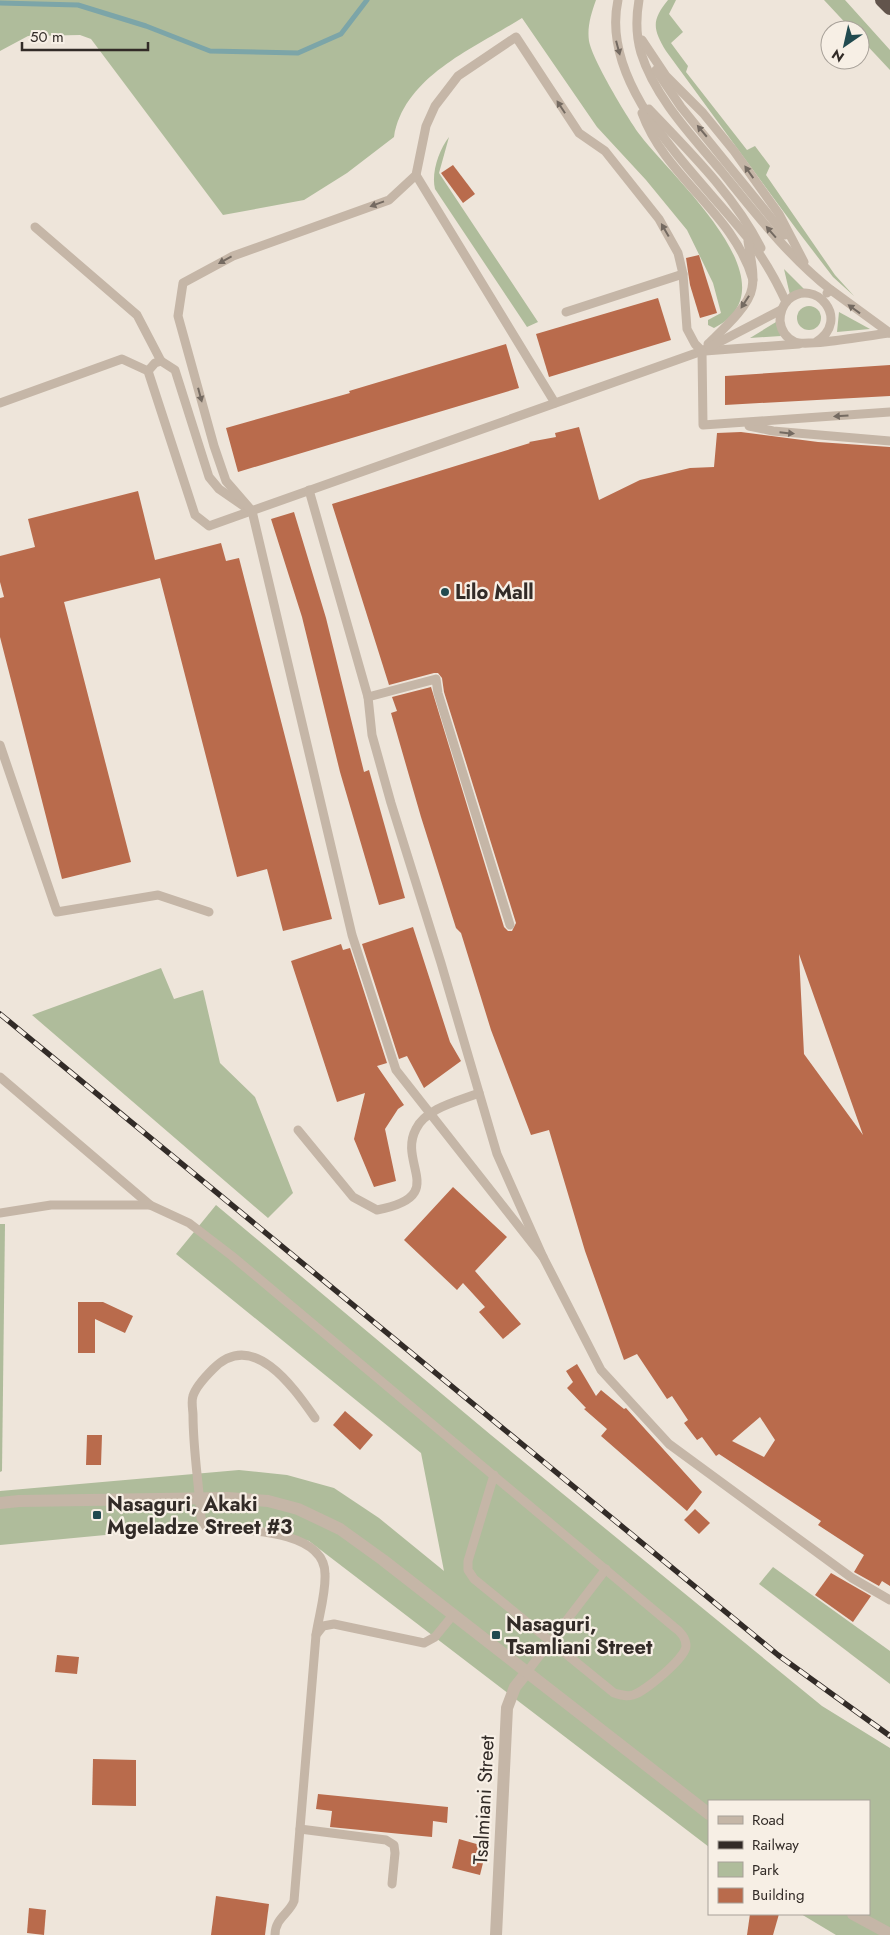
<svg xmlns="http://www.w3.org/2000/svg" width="890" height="1935" font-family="Jost,sans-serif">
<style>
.green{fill:#afbc9b}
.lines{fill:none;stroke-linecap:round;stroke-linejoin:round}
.stream{stroke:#7ca5a8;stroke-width:5}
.building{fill:#b96b4c;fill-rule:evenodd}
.service{stroke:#c5b6a7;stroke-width:9}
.minor{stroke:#c5b6a7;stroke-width:12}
.tertiary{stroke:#c5b6a7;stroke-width:12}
.trunk{stroke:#62544c;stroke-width:14}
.rail-casing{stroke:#322b27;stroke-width:5.5}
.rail{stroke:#f7efe5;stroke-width:4;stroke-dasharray:11;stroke-linecap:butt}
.oneway{fill:#746a61}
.poi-dot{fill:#214a4f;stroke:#f7efe5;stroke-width:2}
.labels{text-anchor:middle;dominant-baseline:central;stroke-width:4.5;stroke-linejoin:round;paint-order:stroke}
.poi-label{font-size:20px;font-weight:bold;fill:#322b27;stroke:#f7efe5;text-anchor:start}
.street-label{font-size:20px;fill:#322b27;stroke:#f7efe5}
</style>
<rect width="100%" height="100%" fill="#eee5da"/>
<g class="green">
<path d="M0,0H596C591,14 587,27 589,41C592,59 628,119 640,135C670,176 798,285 714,328L708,325V320L721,313L713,283L687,230L646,180L597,127L522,18C475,48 404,76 394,137L347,173L304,200L223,215L91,39L80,35L28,36L0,51Z"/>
<path d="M668,0H676L669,14L683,32L671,43L688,66L686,72L747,150L755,146L770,166L766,175L835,275L854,296L833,277L797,230L666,51C653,29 651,21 668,0Z"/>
<polygon points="824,0 845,0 890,50 890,70 860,38 860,30 852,30"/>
<path d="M449,137L439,173L538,322L527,327L435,189C431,173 439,150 449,137Z"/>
<polygon points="784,269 804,289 790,295"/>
<circle cx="809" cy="318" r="12"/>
<polygon points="839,312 870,329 837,332"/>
<polygon points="776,322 781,336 750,338"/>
<polygon points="161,968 174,999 203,990 220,1063 255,1097 293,1193 268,1218 32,1015"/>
<polygon points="216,1205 491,1435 822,1706 890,1748 890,1935 836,1935 801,1914 869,1914 869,1801 709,1801 709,1847 309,1541 274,1531 200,1526 0,1545 0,1491 239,1470 287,1475 334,1488 379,1518 444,1571 421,1453 176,1254"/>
<polygon points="0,1224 5,1224 2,1471 0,1472"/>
<polygon points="773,1567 890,1651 890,1684 759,1584"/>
</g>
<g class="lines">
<polyline class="stream" points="0,3 78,5 146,26 210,51 298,53 341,34 367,0"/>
</g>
<g class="building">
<polygon points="453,165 475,194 463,203 441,173"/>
<polygon points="699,255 717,313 700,318 690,285 686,258"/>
<polygon points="658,298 671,340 549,377 536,334"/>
<polygon points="506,344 519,388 238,472 226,428 350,393 349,391"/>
<polygon points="890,365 890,396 725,405 725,376"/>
<path d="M579,427L599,500L640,480L690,468L714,467L717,433L741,432L818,442L890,447V1586L882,1581L879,1586L854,1572L864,1555L818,1525L821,1521L719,1454L716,1456L702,1437L697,1440L684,1423L688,1420L672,1396L667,1399L637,1354L624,1360L585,1251L549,1130L531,1135L491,1030L461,933L456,928L421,817L391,713L397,711L392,697L431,687L504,927L508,931H512L516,923L444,692L442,678L438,673H434L389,685L332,504L530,443L529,442L556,437L555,433ZM799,954L863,1135L804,1054ZM760,1417L775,1440L764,1457L732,1441Z"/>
<polygon points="138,491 155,560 221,543 226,561 239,558 332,919 283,931 267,869 237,877 160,578 64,602 131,862 62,879 0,637 0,598 4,597 0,582 0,556 35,547 28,519"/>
<polygon points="294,512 326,618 364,772 369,770 405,898 379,905 340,772 302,617 271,519"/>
<polygon points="413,927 450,1042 461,1061 424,1088 407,1056 399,1059 362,944"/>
<polygon points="341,944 343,950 350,948 387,1063 377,1066 404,1105 398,1109 385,1129 396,1181 374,1187 354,1139 365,1093 337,1102 291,961"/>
<polygon points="453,1187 507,1237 475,1271 521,1324 503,1339 479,1312 485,1307 463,1283 457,1290 404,1240"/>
<polygon points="78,1302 103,1302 133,1316 125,1333 95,1319 95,1353 78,1353"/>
<polygon points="577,1364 596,1396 601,1390 624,1409 626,1408 702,1492 687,1511 601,1436 607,1429 584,1409 586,1408 567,1388 573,1382 566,1371"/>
<polygon points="345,1411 373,1435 360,1450 333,1425"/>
<polygon points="87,1435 102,1435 101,1465 86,1465"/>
<polygon points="695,1509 710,1523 699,1534 684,1520"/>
<polygon points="831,1573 871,1596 853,1622 815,1595"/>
<polygon points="57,1655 79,1657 77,1674 55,1672"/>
<polygon points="93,1759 136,1760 136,1806 92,1805"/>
<polygon points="318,1794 448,1807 447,1823 433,1821 432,1837 330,1827 332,1811 316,1809"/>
<polygon points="459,1839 487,1847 480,1875 452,1868"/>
<polygon points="216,1896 269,1904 265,1935 211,1935"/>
<polygon points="29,1908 46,1910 44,1935 27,1933"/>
<polygon points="750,1914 779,1914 773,1935 747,1935"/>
</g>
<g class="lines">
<g class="service">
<path d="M618,0C599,87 697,174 747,237C763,257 775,278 786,302"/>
<path d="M639,0C636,17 636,36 641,53C655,98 693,137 722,172C756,214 789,257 831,290"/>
<polyline points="642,40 666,76 703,113 734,151 779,214 804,262"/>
<polyline points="656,70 681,107 785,235"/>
<path d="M649,109C689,151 735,196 761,248"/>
<path d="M642,113C665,177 734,213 753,280"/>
<polyline points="416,175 555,403"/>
<polyline points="35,227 137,315 161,361"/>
<polyline points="827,293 831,290 890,333"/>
<polyline points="566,312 683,274"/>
<path d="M816,342C852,320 815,276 788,300C783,305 780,313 780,321C781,330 786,338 795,342C805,347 873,335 890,333"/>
<path d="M708,344C721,331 749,307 752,288C755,273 750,256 748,241"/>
<polyline points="705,351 799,344"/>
<polyline points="148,371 155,363 161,361 175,370 209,477 219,489 245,507"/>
<polyline points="0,403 122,359 148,371 195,515 209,526 702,351 781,310"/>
<polyline points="749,426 773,431 890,441"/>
<polyline points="309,490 368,697 372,735 391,803 441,963 497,1154 543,1257 601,1370 669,1444 852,1578 890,1600"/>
<polyline points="368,697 436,679 438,693 510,925"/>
<polyline points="0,745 57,912 158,895 209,912"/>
<polyline points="0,1077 150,1205"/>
<path d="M298,1130L353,1197L377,1210C450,1196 397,1164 416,1129C426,1108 459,1101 479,1093"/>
<path d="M0,1213L51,1205H150L189,1223L232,1256L674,1627C680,1631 686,1638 686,1646C686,1658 644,1692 633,1695C626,1697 621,1695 614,1693L474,1579L468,1570V1561L494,1475"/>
<polyline points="543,1257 396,1070 352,935 252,511 226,481 214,446 178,316 183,283 233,256 389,200 416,175 426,126 435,106 458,76 516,37 579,133 605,151 659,219 678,253 683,274 687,329 695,344 702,351 703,425 890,412"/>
<path d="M315,1418C294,1388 253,1328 213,1369C206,1376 196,1386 193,1396C191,1402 193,1410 193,1415C193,1450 199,1484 201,1518L206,1527C238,1530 325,1528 325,1574C326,1593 319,1615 316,1635"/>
<polyline points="527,1672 606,1569"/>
<polyline points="300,1829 386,1840 394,1845 395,1853 392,1884"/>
<path d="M275,1935C275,1918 289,1914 294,1901L316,1635L323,1626L334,1624L424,1643L435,1637L453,1615"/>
</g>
<polyline class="minor" points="496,1935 507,1708 515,1687 527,1672"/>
<g class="tertiary">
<polyline points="0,1503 19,1501 227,1498 268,1501 298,1509 340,1529 383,1560 709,1814"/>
<polyline points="853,1914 890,1934"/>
</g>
<polyline class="trunk" points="882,0 890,8"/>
<g class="rail-casing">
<polyline id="rail" points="0,1014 778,1655 890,1736"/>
</g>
<use href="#rail" class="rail"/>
</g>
<defs><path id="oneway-solid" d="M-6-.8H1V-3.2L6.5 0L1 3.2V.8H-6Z" transform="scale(1.25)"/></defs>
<g class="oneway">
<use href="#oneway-solid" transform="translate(618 48) rotate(75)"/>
<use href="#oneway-solid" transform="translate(561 107) rotate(-123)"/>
<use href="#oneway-solid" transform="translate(702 131) rotate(-130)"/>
<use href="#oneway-solid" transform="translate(749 172) rotate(-125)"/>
<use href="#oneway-solid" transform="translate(377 204) rotate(160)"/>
<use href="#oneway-solid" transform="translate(665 230) rotate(-120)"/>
<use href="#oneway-solid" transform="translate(771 232) rotate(-131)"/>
<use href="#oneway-solid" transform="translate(225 260) rotate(151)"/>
<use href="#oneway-solid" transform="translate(745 302) rotate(123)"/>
<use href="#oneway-solid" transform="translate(854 309) rotate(-144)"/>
<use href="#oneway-solid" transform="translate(200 395) rotate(75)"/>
<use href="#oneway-solid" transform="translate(841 416) rotate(176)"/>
<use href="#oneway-solid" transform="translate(787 433) rotate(6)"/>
</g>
<g class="poi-dot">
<circle cx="445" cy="592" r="5"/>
<rect x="92" y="1510" width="10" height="10" rx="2.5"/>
<rect x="491" y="1630" width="10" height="10" rx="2.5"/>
</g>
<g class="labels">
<g class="poi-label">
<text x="455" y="592">Lilo Mall</text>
<text x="107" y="1504">Nasaguri, Akaki<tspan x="107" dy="23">Mgeladze Street #3</tspan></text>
<text x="506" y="1624">Nasaguri,<tspan x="506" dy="23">Tsamliani Street</tspan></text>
</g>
<g class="street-label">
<text transform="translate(484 1800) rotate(-87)">Tsalmiani Street</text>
</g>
</g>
<rect x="708" y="1800" width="162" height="115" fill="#f7efe5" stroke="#a8a199"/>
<rect x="718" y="1816" width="25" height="8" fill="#c5b6a7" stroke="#a8a199"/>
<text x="752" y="1825" font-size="15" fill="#322b27">Road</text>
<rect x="718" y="1841" width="25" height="8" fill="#322b27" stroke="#a8a199"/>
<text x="752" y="1850" font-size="15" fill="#322b27">Railway</text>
<rect x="718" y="1862" width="25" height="15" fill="#afbc9b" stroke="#a8a199"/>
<text x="752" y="1875" font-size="15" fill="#322b27">Park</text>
<rect x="718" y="1888" width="25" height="15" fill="#b96b4c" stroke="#a8a199"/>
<text x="752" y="1900" font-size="15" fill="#322b27">Building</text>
<g transform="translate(845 45) rotate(214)"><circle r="24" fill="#f7efe5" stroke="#a8a199"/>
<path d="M0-4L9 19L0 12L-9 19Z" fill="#214a4f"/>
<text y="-8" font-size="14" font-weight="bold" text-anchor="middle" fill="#322b27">N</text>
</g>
<path d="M22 42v8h126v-8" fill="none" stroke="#322b27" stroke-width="2.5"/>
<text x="30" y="42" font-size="15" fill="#322b27" stroke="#f7efe5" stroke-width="4" paint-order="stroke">50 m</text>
</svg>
